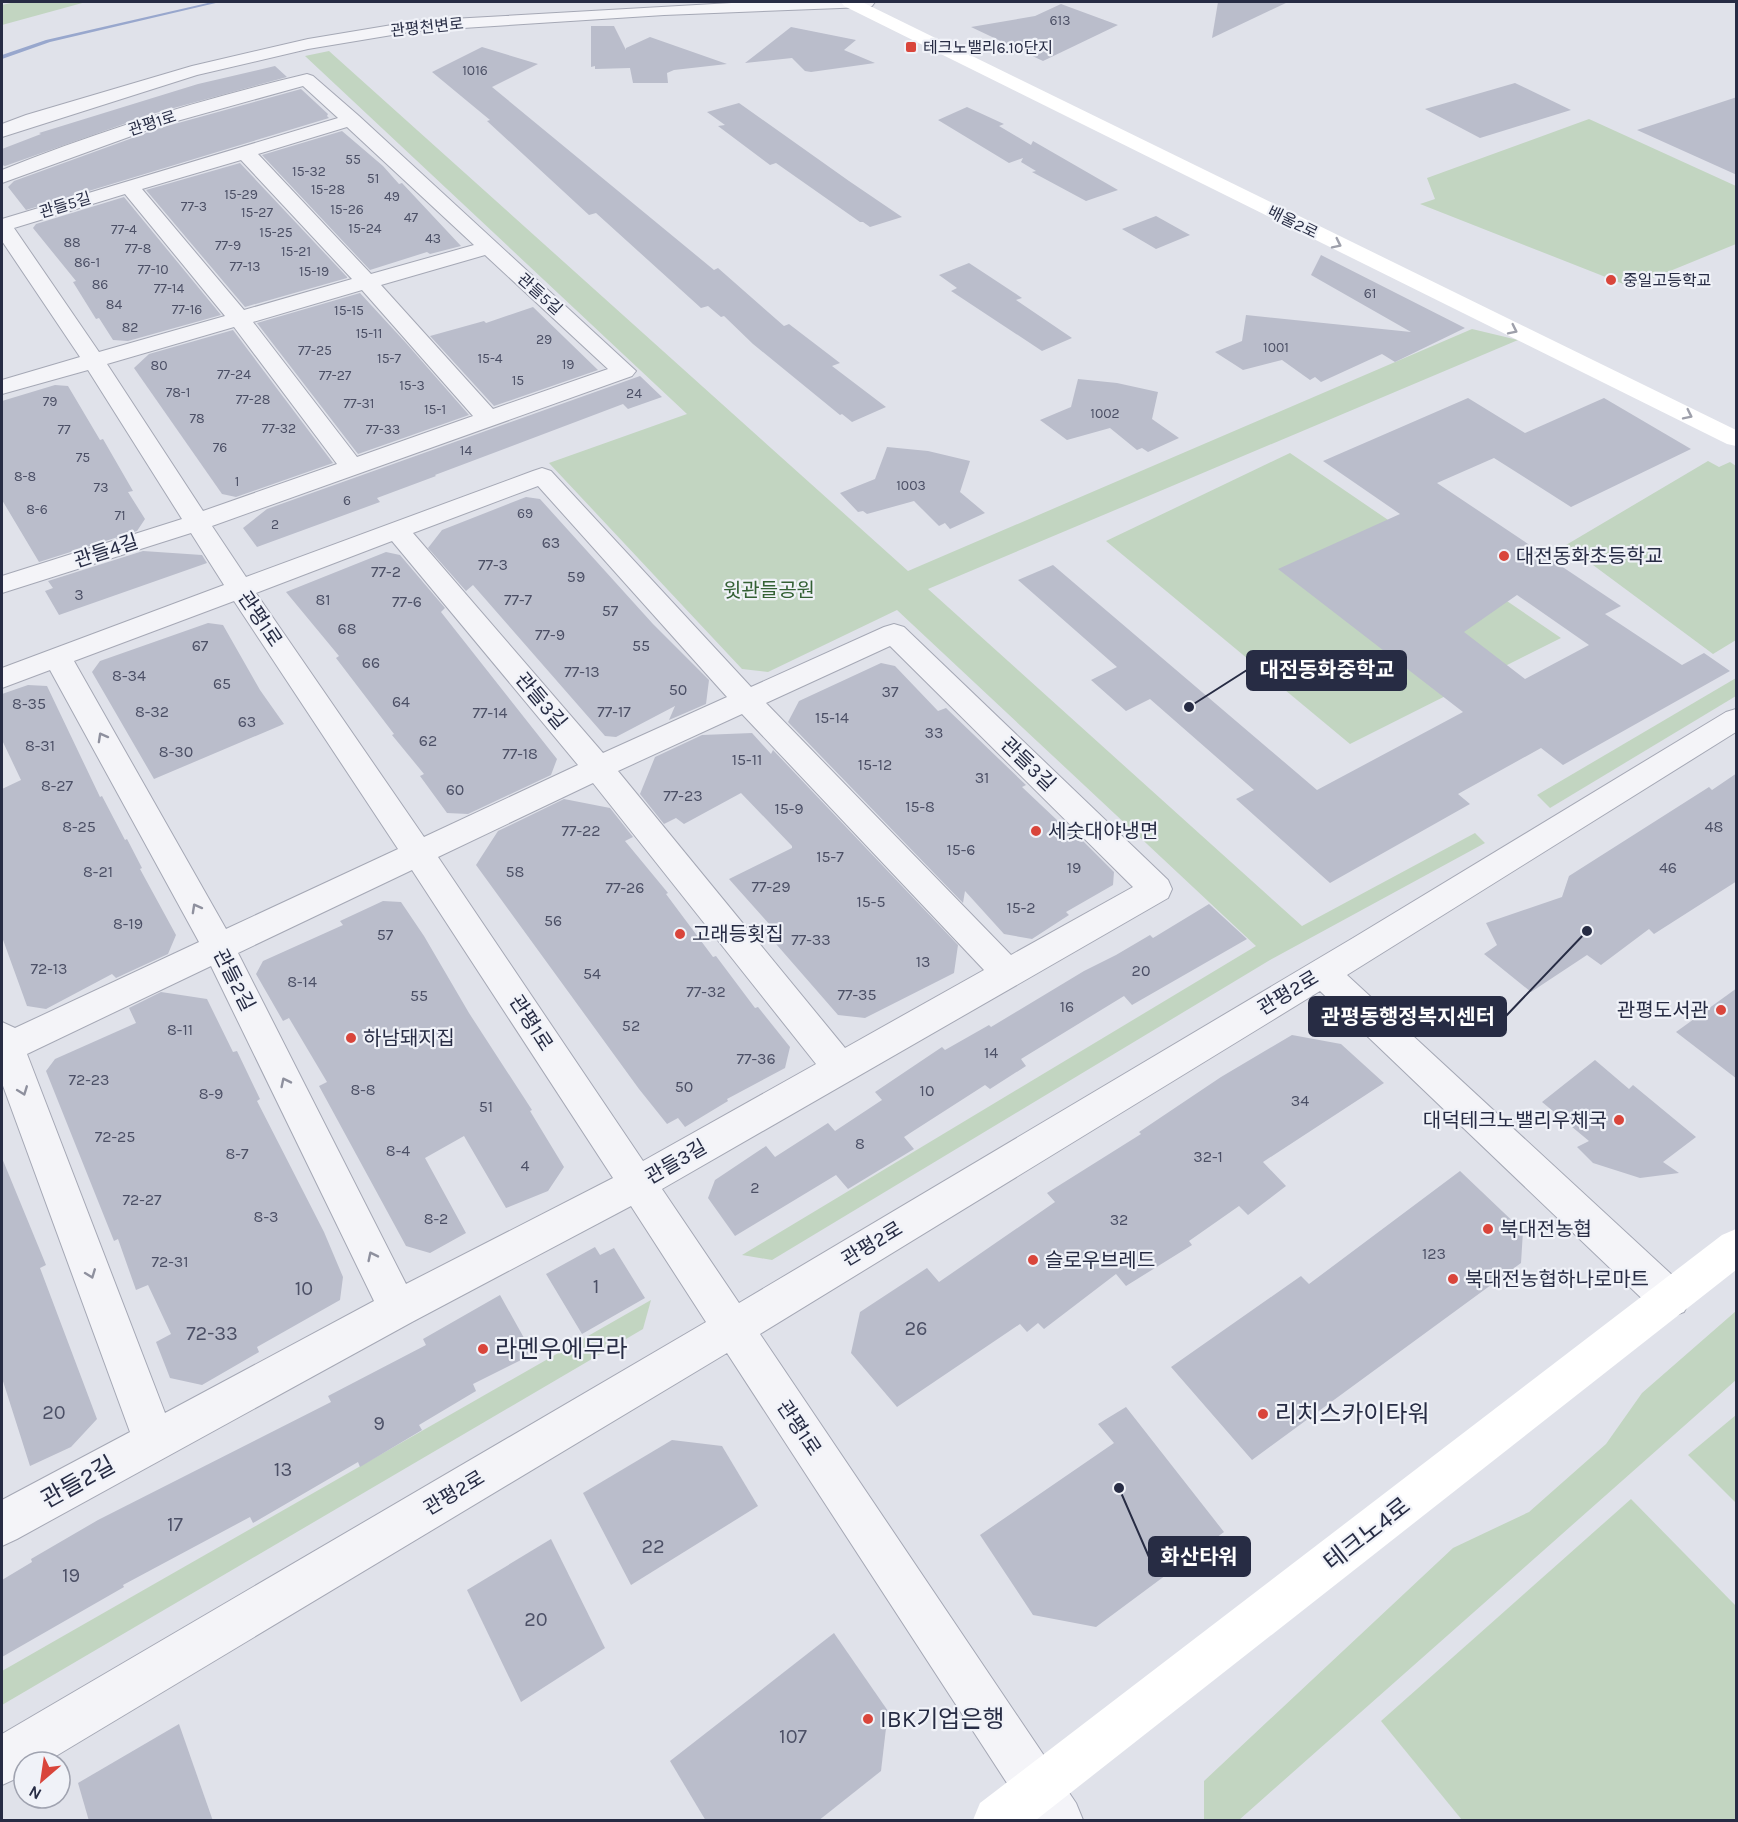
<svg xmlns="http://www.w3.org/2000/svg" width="1738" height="1822" font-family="Karla,'Noto Sans KR',sans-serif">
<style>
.green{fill:#c2d5c1}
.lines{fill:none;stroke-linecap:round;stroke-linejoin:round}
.stream{fill:#98a7cd;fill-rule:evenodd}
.building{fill:#babdcb;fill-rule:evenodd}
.minor-casing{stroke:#a5a8b5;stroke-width:2}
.minor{fill:#f4f4f8;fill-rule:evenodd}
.secondary{fill:#fff;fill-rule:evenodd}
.oneway{stroke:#9ea0ab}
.oneway2{stroke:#8e909e}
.poi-dot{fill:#d9453b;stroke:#f0f2f8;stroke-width:2}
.labels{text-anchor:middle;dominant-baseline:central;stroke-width:4.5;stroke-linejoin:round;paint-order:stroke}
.far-number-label{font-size:14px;fill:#4c5066}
.far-street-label{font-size:16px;fill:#272c44;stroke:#f0f2f8}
.far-poi-label{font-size:16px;fill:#272c44;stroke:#f0f2f8;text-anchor:start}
.number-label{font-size:16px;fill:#4c5066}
.street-label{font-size:20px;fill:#272c44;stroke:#f0f2f8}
.poi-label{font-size:20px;fill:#272c44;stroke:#f0f2f8;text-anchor:start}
.park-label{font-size:20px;fill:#336034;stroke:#f0f2f8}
.near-number-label{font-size:20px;fill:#4c5066}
.near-poi-label{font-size:24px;fill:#272c44;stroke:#f0f2f8;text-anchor:start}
.near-street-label{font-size:24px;fill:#272c44;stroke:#f0f2f8}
.leader{fill:none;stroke:#272c44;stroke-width:2}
.callout-dot{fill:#272c44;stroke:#f0f2f8;stroke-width:2}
.callout{fill:#272c44;stroke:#272c44;stroke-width:2}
.callout-label{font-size:21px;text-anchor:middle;font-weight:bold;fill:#fff}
</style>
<rect width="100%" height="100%" fill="#e0e2ea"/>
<g class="green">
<polygon points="15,2 86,2 2,25 2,5"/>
<polygon points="329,51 908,571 1472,329 1518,340 928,589 1302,926 1475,833 1485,843 1270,960 772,1260 742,1255 1256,946 897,610 768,672 742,669 549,463 687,414 305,56"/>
<polygon points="1589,119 1736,186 1736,244 1631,287 1420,204 1435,199 1427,178"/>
<polygon points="1290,453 1561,638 1350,744 1106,541"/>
<polygon points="1708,461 1719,467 1730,462 1736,466 1736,640 1713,654 1566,545"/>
<polygon points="1736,678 1736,696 1550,808 1537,795"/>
<polygon points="651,1300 643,1329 2,1705 2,1671"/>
<polygon points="1736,1311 1736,1380 1239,1820 1204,1820 1204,1781 1453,1548 1529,1512 1606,1444 1642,1393"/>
<polygon points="1736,1415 1736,1503 1688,1455"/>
<polygon points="1631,1499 1736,1606 1736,1820 1462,1820 1381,1721"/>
</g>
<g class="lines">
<polygon class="stream" points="212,2 220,2 50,42 2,59 2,55 46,40"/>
</g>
<g class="building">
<polygon points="1218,2 1288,2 1212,38"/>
<polygon points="1061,4 1118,25 1043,61 971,27 1035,16"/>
<polygon points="591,26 614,26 626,50 626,48 650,37 727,64 674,70 667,73 668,83 633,83 630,68 595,69 595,66 591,67"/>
<polygon points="791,27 856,40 844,50 875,63 811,72 805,71 792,58 745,63"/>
<polygon points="482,47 538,64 492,87 714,270 718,268 784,326 789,324 840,363 832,366 886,407 852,422 842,414 840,415 753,344 724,316 721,317 708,306 701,308 596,213 589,215 487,121 490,120 432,72"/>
<polygon points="275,66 287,77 152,114 5,166 2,165 2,149 41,134 39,133 198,84"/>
<polygon points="1515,83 1571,110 1480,138 1425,109"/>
<polygon points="301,89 328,114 327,116 329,118 26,210 8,187 14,181 160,128"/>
<polygon points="1737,97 1737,175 1637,130"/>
<polygon points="739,103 849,181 902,217 870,227 863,222 860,222 776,163 770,165 718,126 725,125 707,112"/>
<polygon points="967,107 1004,124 999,126 1031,145 1033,141 1118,190 1086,201 1032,172 1036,171 1021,162 1023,158 1009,163 938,120"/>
<polygon points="342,131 383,166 399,184 402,183 461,246 430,254 427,252 370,270 262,155"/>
<polygon points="240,163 347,277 347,278 245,307 146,190"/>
<polygon points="124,197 221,315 128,341 113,340 99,318 96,319 73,282 76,281 33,228 36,224"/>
<polygon points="1156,216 1190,235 1156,249 1122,229"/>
<polygon points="1321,255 1465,328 1395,362 1382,354 1321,382 1315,377 1310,380 1282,360 1243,370 1215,352 1242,341 1246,315 1411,332 1311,275"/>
<polygon points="969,263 1022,298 1016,300 1072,338 1042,351 951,291 957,288 939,275"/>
<polygon points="360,293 406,343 469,415 358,454 257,323"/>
<polygon points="533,307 598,370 494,406 430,336 484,321 486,323"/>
<polygon points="233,330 333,463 236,497 222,494 134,368 149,354"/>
<polygon points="640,376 662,397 628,409 623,404 435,475 436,476 377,498 380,502 257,547 243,528 267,509"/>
<polygon points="1078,379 1117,383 1158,392 1152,419 1179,438 1148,452 1142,448 1137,450 1110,428 1067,440 1040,420 1071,407"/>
<polygon points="55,385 68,386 100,440 103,439 133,491 128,492 145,519 137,531 39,562 2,500 2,401"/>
<path d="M1468,398L1525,433L1604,398L1691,449L1571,507L1494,458L1437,483L1621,606L1605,614L1682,665L1704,653L1730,671L1563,765L1541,748L1458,794L1470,804L1330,883L1236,799L1254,790L1150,699L1126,711L1091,680L1117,667L1018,580L1053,565L1317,790L1463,712L1278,569L1400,514L1323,461ZM1517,595L1589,645L1525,679L1464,632Z"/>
<polygon points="887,447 928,451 970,461 960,492 985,513 950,529 945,523 939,526 914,501 867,514 863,511 858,512 840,493 875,479"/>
<polygon points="526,497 540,499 653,624 709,680 706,704 669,720 675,706 616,737 605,736 473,585 466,591 428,548 442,530"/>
<polygon points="143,551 202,555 207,563 59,615 45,591 53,588 48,581"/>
<polygon points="386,552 400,555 445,608 441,612 557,759 551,775 468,814 447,813 420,776 424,774 392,735 394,734 336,658 339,656 286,592"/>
<polygon points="208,623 223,625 260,690 284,724 154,779 92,672 100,661"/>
<polygon points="881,663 895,666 938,711 946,708 1026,785 1022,787 1076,838 1079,837 1114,872 1113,885 1066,912 1069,915 1032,939 1004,934 965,891 963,903 788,722 799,701"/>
<polygon points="28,685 47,686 100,797 102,796 125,840 127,839 142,868 140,869 176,935 168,954 116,978 112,974 46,1009 27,1006 2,937 2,789 21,780 2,740 2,694"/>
<polygon points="752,733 771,754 773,750 958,945 954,973 865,1018 838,1015 763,929 770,925 729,879 792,848 792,846 741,793 684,824 676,818 664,824 640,794 655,757 702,735"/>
<polygon points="1737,773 1737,881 1654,934 1649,929 1601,965 1587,955 1531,992 1484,954 1497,945 1486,923 1562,897 1569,876 1709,787 1712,790"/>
<polygon points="564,799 610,808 633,837 625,841 668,893 666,894 713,957 716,956 755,1008 758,1007 790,1047 785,1068 727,1099 728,1101 685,1127 678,1118 667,1124 639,1089 476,865 498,831"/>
<polygon points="383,901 401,902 424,936 469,1013 532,1110 530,1111 564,1167 548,1191 506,1208 464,1136 425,1158 466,1233 430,1253 406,1246 319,1086 327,1082 289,1018 283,1021 256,974 263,961 343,925 340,921"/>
<polygon points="1209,904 1247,939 1132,1005 1124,996 1021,1059 1026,1066 990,1089 985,1085 904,1137 914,1149 848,1189 836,1175 735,1236 708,1198 715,1180 766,1146 775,1157 828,1123 835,1131 882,1100 875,1092 942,1047 945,1050 989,1025 991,1027 1084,971 1116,955 1150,935 1153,938"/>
<polygon points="1737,988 1737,1079 1676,1032"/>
<polygon points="161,992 207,999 233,1052 237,1051 260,1099 257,1101 324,1232 343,1277 340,1300 257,1347 259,1352 202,1385 170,1378 156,1342 171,1334 148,1285 136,1290 118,1239 114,1241 46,1071 55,1059 136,1023 129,1008"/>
<polygon points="1292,1035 1341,1044 1384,1083 1263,1162 1286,1186 1248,1215 1239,1206 1189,1241 1192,1245 1126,1286 1116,1274 1044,1329 1038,1323 1027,1332 1020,1324 897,1407 851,1353 860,1312 927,1268 939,1282 1055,1202 1047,1193 1141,1134 1139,1132 1221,1077"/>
<polygon points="1595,1060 1629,1089 1633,1085 1696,1137 1663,1162 1679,1173 1640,1178 1593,1163 1577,1147 1589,1141 1542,1102"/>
<polygon points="2,1158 46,1265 40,1268 97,1419 71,1447 30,1466 2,1378"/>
<polygon points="1460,1171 1523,1231 1521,1263 1252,1460 1171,1367 1301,1276 1309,1284"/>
<polygon points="595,1247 600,1255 614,1248 645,1298 582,1334 546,1274"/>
<polygon points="500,1295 533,1354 473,1384 476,1391 419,1425 422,1430 360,1467 358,1462 253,1523 250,1517 123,1585 124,1587 2,1657 2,1580 32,1562 31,1559 98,1520 331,1402 328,1396 426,1345 423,1339"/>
<polygon points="1126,1407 1224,1532 1096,1627 1033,1615 980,1535 1114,1443 1098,1424"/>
<polygon points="672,1440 722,1446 758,1506 631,1585 583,1493"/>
<polygon points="551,1539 605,1648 521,1702 467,1590"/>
<polygon points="834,1633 888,1711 881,1771 818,1821 706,1821 670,1761"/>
<polygon points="179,1724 213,1821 89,1821 78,1783"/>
</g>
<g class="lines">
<g class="minor-casing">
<g id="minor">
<polygon points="749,2 875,2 872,6 866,7 664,15 416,31 308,49 197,75 2,137 2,124 26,115 192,66 308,39 416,21"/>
<path d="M307,74L313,76L359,116L636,371L632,376L212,526L246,577L533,471L542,468L551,471L751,687L884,627L894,624L904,627L1168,880L1172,889L1168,898L662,1189L739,1303L1353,938L1726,712L1736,709V732L1347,975L1684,1286L1690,1299L1684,1312L1670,1317L1656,1312L1320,991L760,1334L1076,1803L1083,1820H1031L727,1353L46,1762H24V1775L2,1785V1734L706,1322L631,1206L412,1322L17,1539L2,1546V1500L130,1432L2,1083V1022L15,1028L199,942L50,670L2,688V668L224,585L191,533L2,593V576L182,519L88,370L2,394V380L80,357L2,241V219L338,118L303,86L159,126L2,183V170C101,130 203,99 307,74ZM347,127L474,245L371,274L258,154ZM241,160L352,279L244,310L142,189ZM125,194L225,316L99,352L14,228ZM485,255L608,369L493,409L381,285ZM362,290L473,416L357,457L253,322ZM234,327L337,464L203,511L107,364ZM538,486L727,697L603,753L413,533ZM392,541L578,765L424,837L256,593ZM234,601L398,849L226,929L74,661ZM890,646L1133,887L1011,955L766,703ZM742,714L984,970L845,1048L618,771ZM593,783L816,1064L643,1161L438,857ZM412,870L613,1178L406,1284L238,953ZM211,966L374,1301L165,1413L27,1054Z"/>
</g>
</g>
<use href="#minor" class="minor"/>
<g class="secondary">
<polygon points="841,2 862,2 1736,430 1736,446 1727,444 844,6"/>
<polygon points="1736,1229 1736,1270 1036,1820 973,1820 980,1803 1722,1235"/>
</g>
</g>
<defs><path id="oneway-chevron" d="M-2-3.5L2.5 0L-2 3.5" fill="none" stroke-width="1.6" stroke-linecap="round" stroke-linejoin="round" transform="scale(1.5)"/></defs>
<g class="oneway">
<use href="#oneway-chevron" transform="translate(1337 244) rotate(26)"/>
<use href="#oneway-chevron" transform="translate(1513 330) rotate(26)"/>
<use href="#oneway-chevron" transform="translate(1688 415) rotate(26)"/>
</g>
<g class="oneway2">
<use href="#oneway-chevron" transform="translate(102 737) rotate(-119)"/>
<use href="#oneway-chevron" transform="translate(196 908) rotate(-119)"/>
<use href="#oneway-chevron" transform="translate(285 1082) rotate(-116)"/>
<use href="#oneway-chevron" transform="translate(23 1091) rotate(69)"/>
<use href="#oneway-chevron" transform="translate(372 1256) rotate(-116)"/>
<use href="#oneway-chevron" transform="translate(91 1274) rotate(69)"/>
</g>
<g class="poi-dot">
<rect x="905" y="41" width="12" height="12" rx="3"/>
<circle cx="1611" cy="280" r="6"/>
<circle cx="1504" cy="556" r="6"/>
<circle cx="1036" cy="831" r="6"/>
<circle cx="680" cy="934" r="6"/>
<circle cx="1721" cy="1010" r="6"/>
<circle cx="351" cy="1038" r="6"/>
<circle cx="1619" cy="1120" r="6"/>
<circle cx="1488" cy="1229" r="6"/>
<circle cx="1033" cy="1260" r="6"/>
<circle cx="1453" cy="1279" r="6"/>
<circle cx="483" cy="1349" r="6"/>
<circle cx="1263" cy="1414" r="6"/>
<circle cx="868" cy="1719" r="6"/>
</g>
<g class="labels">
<g class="far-number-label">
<text x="1060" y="20">613</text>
<text x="475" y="70">1016</text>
<text x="353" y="159">55</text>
<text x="309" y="171">15-32</text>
<text x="373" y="178">51</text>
<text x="328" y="189">15-28</text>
<text x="241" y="194">15-29</text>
<text x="392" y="196">49</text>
<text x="194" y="206">77-3</text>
<text x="347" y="209">15-26</text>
<text x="257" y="212">15-27</text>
<text x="411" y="217">47</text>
<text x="365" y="228">15-24</text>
<text x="124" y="229">77-4</text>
<text x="276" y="232">15-25</text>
<text x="433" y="238">43</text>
<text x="72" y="242">88</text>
<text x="228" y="245">77-9</text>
<text x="138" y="248">77-8</text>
<text x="296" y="251">15-21</text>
<text x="87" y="262">86-1</text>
<text x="245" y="266">77-13</text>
<text x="153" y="269">77-10</text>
<text x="314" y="271">15-19</text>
<text x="100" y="284">86</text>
<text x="169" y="288">77-14</text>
<text x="1370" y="293">61</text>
<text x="114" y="304">84</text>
<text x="187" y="309">77-16</text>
<text x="349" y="310">15-15</text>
<text x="130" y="327">82</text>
<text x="369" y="333">15-11</text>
<text x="544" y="339">29</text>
<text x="1276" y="347">1001</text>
<text x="315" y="350">77-25</text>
<text x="389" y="358">15-7</text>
<text x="490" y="358">15-4</text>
<text x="568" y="364">19</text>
<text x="159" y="365">80</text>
<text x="234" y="374">77-24</text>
<text x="335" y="375">77-27</text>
<text x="518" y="380">15</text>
<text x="412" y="385">15-3</text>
<text x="178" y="392">78-1</text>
<text x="634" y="393">24</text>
<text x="253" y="399">77-28</text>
<text x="50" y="401">79</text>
<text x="359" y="403">77-31</text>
<text x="435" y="409">15-1</text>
<text x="1105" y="413">1002</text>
<text x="197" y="418">78</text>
<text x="279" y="428">77-32</text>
<text x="64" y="429">77</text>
<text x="383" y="429">77-33</text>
<text x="220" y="447">76</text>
<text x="466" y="450">14</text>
<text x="83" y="457">75</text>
<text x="25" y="476">8-8</text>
<text x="237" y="481">1</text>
<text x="911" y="485">1003</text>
<text x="101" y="487">73</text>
<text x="347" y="500">6</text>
<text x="37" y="509">8-6</text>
<text x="525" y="513">69</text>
<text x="120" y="515">71</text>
<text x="275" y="524">2</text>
</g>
<g class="far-street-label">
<text transform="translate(427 27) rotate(-6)">관평천변로</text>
<text transform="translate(152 123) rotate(-18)">관평1로</text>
<text transform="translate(65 205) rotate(-17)">관들5길</text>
<text transform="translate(1293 222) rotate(26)">배울2로</text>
<text transform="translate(540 294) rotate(42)">관들5길</text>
</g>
<g class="far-poi-label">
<text x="923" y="47">테크노밸리6.10단지</text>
<text x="1623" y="280">중일고등학교</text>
</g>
<g class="number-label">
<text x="551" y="542">63</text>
<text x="493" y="564">77-3</text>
<text x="386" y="571">77-2</text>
<text x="576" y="576">59</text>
<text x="79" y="594">3</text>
<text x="323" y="599">81</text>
<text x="518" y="599">77-7</text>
<text x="407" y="601">77-6</text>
<text x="610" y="610">57</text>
<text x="347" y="628">68</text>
<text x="550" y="634">77-9</text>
<text x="200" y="645">67</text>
<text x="641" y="645">55</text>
<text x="371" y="662">66</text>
<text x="582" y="671">77-13</text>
<text x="129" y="675">8-34</text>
<text x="222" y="683">65</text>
<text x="678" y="689">50</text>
<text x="890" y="691">37</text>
<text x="401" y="701">64</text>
<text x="29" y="703">8-35</text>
<text x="152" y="711">8-32</text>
<text x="614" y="711">77-17</text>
<text x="490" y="712">77-14</text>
<text x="832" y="717">15-14</text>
<text x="247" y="721">63</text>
<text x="934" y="732">33</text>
<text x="428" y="740">62</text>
<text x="40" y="745">8-31</text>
<text x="176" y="751">8-30</text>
<text x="520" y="753">77-18</text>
<text x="747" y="759">15-11</text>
<text x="875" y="764">15-12</text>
<text x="982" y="777">31</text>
<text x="57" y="785">8-27</text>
<text x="455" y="789">60</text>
<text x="683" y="795">77-23</text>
<text x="920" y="806">15-8</text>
<text x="789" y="808">15-9</text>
<text x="79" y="826">8-25</text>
<text x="1714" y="826">48</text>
<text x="581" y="830">77-22</text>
<text x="961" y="849">15-6</text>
<text x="830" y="856">15-7</text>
<text x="1074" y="867">19</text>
<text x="1668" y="867">46</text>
<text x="98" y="871">8-21</text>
<text x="515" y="871">58</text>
<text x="771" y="886">77-29</text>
<text x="625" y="887">77-26</text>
<text x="871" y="901">15-5</text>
<text x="1021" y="907">15-2</text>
<text x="553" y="920">56</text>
<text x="128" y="923">8-19</text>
<text x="385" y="934">57</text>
<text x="811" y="939">77-33</text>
<text x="923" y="961">13</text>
<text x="49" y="968">72-13</text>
<text x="1141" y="970">20</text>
<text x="592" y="973">54</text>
<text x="302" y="981">8-14</text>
<text x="706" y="991">77-32</text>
<text x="857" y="994">77-35</text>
<text x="419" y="995">55</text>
<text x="1067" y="1006">16</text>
<text x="631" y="1025">52</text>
<text x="180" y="1029">8-11</text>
<text x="991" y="1052">14</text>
<text x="756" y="1058">77-36</text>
<text x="89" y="1079">72-23</text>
<text x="684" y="1086">50</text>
<text x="363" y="1089">8-8</text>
<text x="927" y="1090">10</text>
<text x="211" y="1093">8-9</text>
<text x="1300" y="1100">34</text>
<text x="486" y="1106">51</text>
<text x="115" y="1136">72-25</text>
<text x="860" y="1143">8</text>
<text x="398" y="1150">8-4</text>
<text x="237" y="1153">8-7</text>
<text x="1208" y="1156">32-1</text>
<text x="525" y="1165">4</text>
<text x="755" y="1187">2</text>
<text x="142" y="1199">72-27</text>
<text x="266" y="1216">8-3</text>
<text x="436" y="1218">8-2</text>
<text x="1119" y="1219">32</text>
<text x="1434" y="1253">123</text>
<text x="170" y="1261">72-31</text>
</g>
<g class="street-label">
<text transform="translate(106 551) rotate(-18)">관들4길</text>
<text transform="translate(260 619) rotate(56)">관평1로</text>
<text transform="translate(541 701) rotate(50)">관들3길</text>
<text transform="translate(1028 764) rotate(44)">관들3길</text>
<text transform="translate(234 980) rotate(63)">관들2길</text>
<text transform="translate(1288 993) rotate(-31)">관평2로</text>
<text transform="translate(531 1023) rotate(57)">관평1로</text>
<text transform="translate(676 1162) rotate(-30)">관들3길</text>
<text transform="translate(872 1244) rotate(-31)">관평2로</text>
<text transform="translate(799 1428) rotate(56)">관평1로</text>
<text transform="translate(454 1493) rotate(-31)">관평2로</text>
</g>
<g class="poi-label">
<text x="1516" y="556">대전동화초등학교</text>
<text x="1048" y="831">세숫대야냉면</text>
<text x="692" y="934">고래등횟집</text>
<text x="1709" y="1010" text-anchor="end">관평도서관</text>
<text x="363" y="1038">하남돼지집</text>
<text x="1607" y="1120" text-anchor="end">대덕테크노밸리우체국</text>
<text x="1500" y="1229">북대전농협</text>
<text x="1045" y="1260">슬로우브레드</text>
<text x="1465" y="1279">북대전농협하나로마트</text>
</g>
<g class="park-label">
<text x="769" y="590">윗관들공원</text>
</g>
<g class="near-number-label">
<text x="596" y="1286">1</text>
<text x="304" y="1288">10</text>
<text x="916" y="1328">26</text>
<text x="212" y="1333">72-33</text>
<text x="54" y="1412">20</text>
<text x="379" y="1423">9</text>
<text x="283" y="1469">13</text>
<text x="175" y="1524">17</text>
<text x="653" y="1546">22</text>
<text x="71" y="1575">19</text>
<text x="536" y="1619">20</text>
<text x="793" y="1736">107</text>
</g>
<g class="near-poi-label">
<text x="495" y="1349">라멘우에무라</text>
<text x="1275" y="1414">리치스카이타워</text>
<text x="880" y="1719">IBK기업은행</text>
</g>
<g class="near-street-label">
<text transform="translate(78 1482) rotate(-29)">관들2길</text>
<text transform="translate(1367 1534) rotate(-38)">테크노4로</text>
</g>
</g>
<path class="leader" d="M1189 707L1247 670M1587 931L1506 1016M1119 1488L1149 1557"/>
<g class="callout-dot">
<circle cx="1189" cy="707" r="6"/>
<circle cx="1587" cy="931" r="6"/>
<circle cx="1119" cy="1488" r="6"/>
</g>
<g class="callout">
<rect x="1247" y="651" width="159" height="39" rx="6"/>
<rect x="1309" y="997" width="197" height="39" rx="6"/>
<rect x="1149" y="1537" width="101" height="39" rx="6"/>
</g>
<g class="callout-label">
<text x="1327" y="677">대전동화중학교</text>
<text x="1408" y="1024">관평동행정복지센터</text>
<text x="1199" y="1564">화산타워</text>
</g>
<rect width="1738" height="1822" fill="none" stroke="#272c44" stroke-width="6"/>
<g transform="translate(42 1780) rotate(209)"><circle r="28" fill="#f0f2f8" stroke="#a0a3b0" stroke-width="1.5"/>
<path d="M0-4.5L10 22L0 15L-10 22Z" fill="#d9453b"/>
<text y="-9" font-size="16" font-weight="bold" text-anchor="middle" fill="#272c44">N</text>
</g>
</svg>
